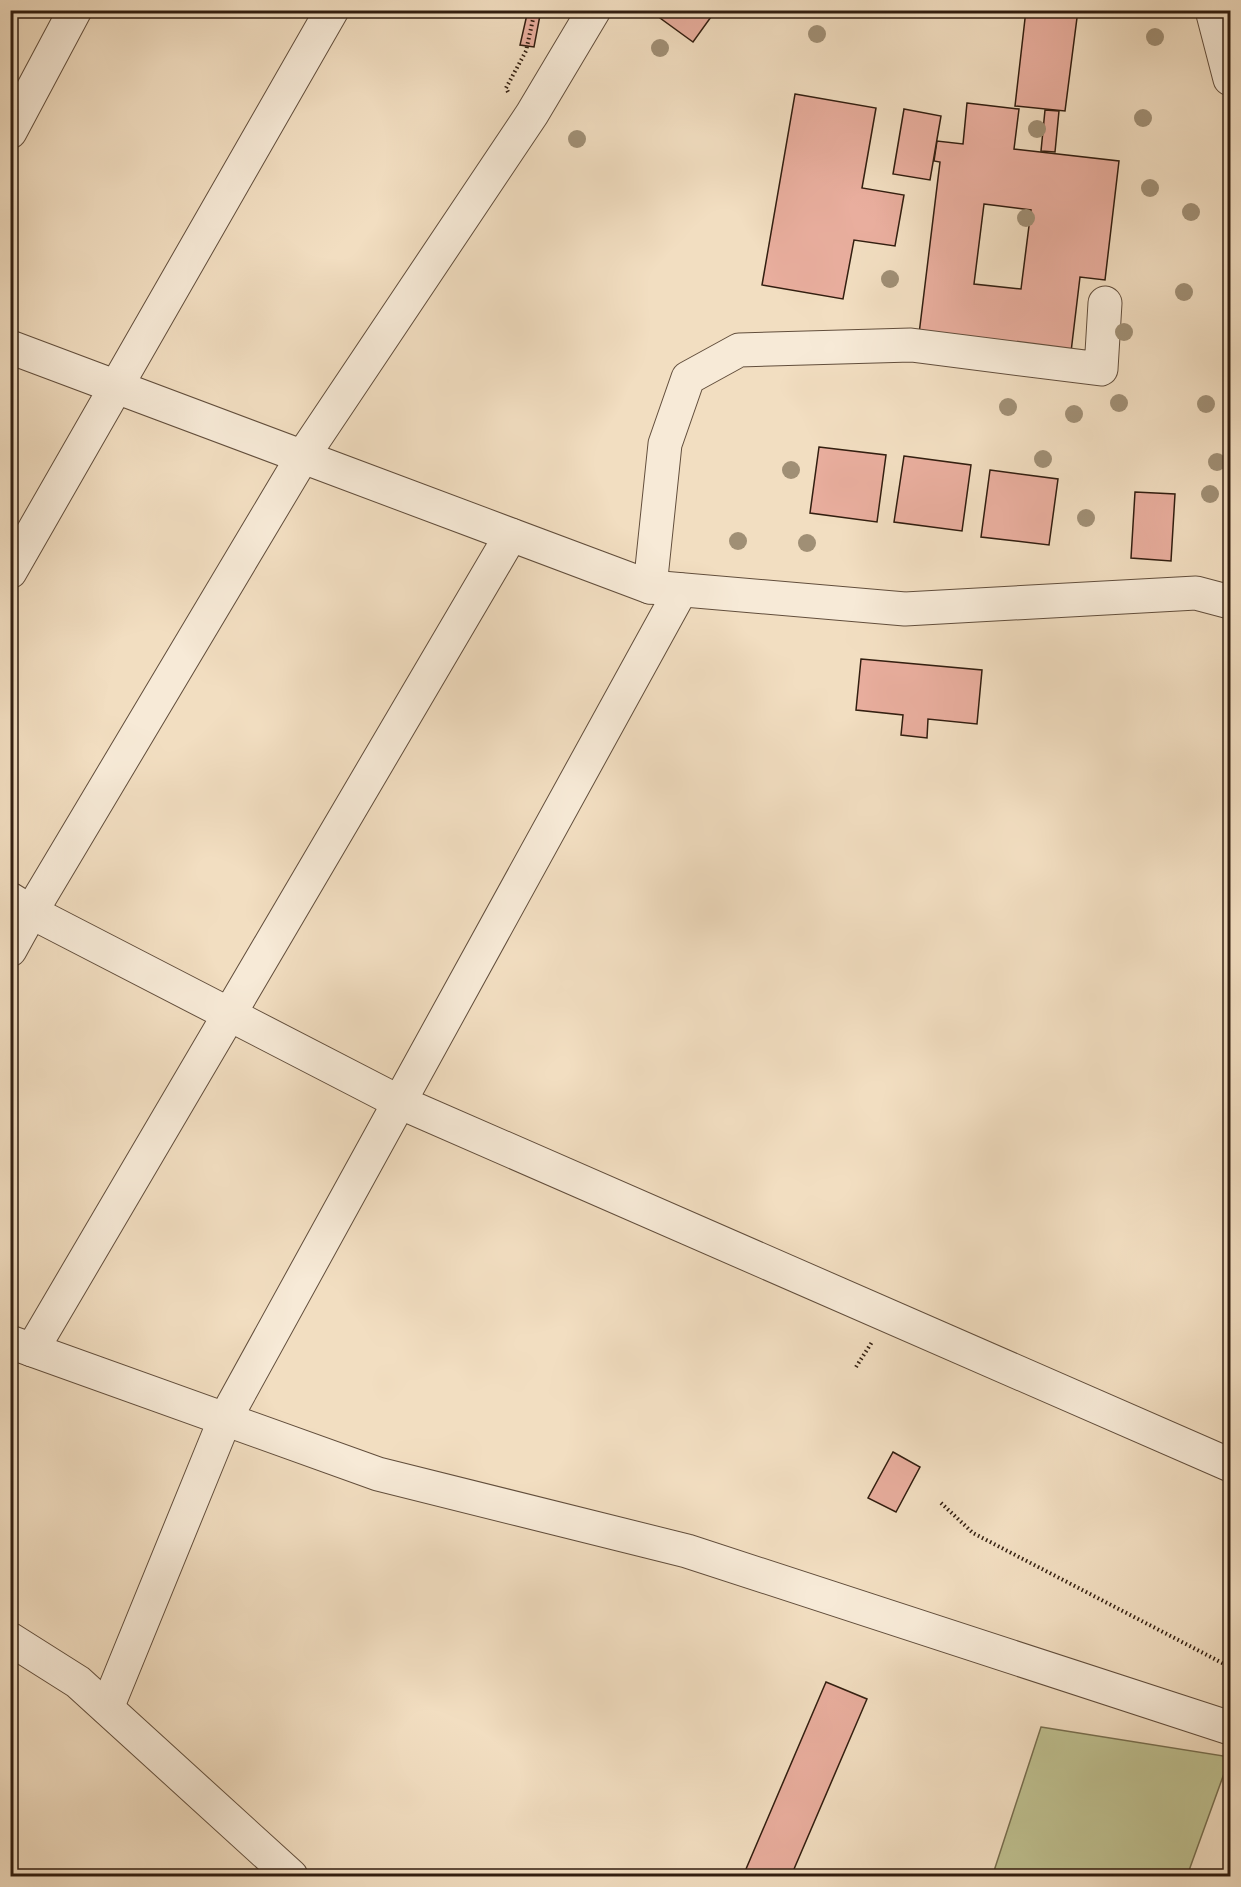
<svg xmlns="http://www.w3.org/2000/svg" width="1241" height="1887" font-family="Alegreya,serif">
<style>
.green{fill:#bec090;stroke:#786f50;stroke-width:1.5}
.building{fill:#e9ae9e;stroke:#321e10;stroke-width:1.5;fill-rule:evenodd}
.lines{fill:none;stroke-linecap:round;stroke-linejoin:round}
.street-casing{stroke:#624e3c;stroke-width:35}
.path{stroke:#321e10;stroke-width:4;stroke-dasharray:1.5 3;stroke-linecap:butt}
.street{stroke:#f7ead7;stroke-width:33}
.tree{fill:#a08f75}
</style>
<rect width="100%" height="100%" fill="#f2dec1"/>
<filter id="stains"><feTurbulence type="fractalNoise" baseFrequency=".00333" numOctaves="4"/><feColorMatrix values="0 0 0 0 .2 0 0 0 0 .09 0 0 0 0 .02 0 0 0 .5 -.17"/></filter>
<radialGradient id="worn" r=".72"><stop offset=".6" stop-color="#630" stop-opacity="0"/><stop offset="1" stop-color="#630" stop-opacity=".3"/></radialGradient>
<polygon class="green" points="1041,1727 1230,1757 1187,1876 1001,1876 993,1874"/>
<g class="building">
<polygon points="528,10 541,10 534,47 520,45"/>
<polygon points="649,10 716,10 693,42"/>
<polygon points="1026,10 1078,10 1065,111 1015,106"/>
<polygon points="795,94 876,108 862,188 904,195 895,246 854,240 843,299 762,285"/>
<path d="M967,103L1019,109L1014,149L1119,161L1105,280L1080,277L1071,352L919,334L940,162L934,161L937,141L963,144ZM984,204L1031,210L1021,289L974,284Z"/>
<polygon points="904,109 941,116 930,180 893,174"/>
<polygon points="1045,110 1059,111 1055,152 1041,151"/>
<polygon points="819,447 886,455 877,522 810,513"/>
<polygon points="904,456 971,465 962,531 894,522"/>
<polygon points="990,470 1058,479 1049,545 981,537"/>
<polygon points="1135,492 1175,494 1171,561 1131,558"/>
<polygon points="861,659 982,670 977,724 928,719 927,738 901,735 903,715 856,710"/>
<polygon points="893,1452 920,1467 896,1512 868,1498"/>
<polygon points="826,1682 867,1699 791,1876 743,1876"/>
</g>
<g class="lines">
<g class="street-casing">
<g id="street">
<polyline points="1212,10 1230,79"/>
<polyline points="10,132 75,10"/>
<polyline points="10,347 650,587 905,609 1196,593 1230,602"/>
<polyline points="10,572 332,10"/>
<polyline points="650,587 665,444 688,378 739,350 911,345 1101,369 1105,303"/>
<polyline points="10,899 31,912 399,1102 1230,1465"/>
<polyline points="10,950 31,912 303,456 532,114 594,10"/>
<polyline points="10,1342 378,1474 687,1551 1230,1728"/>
<polyline points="32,1350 511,535"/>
<polyline points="10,1639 78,1682 291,1876"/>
<polyline points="107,1708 225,1419 681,590"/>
</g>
</g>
<g class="path">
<polyline points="508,92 506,88 526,51 535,10"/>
<polyline points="856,1367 872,1342"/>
<polyline points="941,1503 973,1533 1230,1667"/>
</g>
<use href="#street" class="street"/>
</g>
<g class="tree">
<circle cx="817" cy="34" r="9"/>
<circle cx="1155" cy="37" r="9"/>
<circle cx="660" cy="48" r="9"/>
<circle cx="1143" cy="118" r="9"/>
<circle cx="1037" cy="129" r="9"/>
<circle cx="577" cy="139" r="9"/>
<circle cx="1150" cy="188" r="9"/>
<circle cx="1191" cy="212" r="9"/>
<circle cx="1026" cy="218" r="9"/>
<circle cx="890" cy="279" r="9"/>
<circle cx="1184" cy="292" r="9"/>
<circle cx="1124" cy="332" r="9"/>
<circle cx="1119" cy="403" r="9"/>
<circle cx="1206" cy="404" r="9"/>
<circle cx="1008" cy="407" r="9"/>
<circle cx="1074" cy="414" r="9"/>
<circle cx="1043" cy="459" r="9"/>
<circle cx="1217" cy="462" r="9"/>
<circle cx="791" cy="470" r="9"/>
<circle cx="1210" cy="494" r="9"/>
<circle cx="1086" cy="518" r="9"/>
<circle cx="738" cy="541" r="9"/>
<circle cx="807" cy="543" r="9"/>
</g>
<rect width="1241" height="1887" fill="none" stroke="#f2dec1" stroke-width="36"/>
<rect x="12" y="12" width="1217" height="1863" fill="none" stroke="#321e10" stroke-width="3"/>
<rect x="18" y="18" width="1205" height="1851" fill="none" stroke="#321e10" stroke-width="1.5"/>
<rect width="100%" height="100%" filter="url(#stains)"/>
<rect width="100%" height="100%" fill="url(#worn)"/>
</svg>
